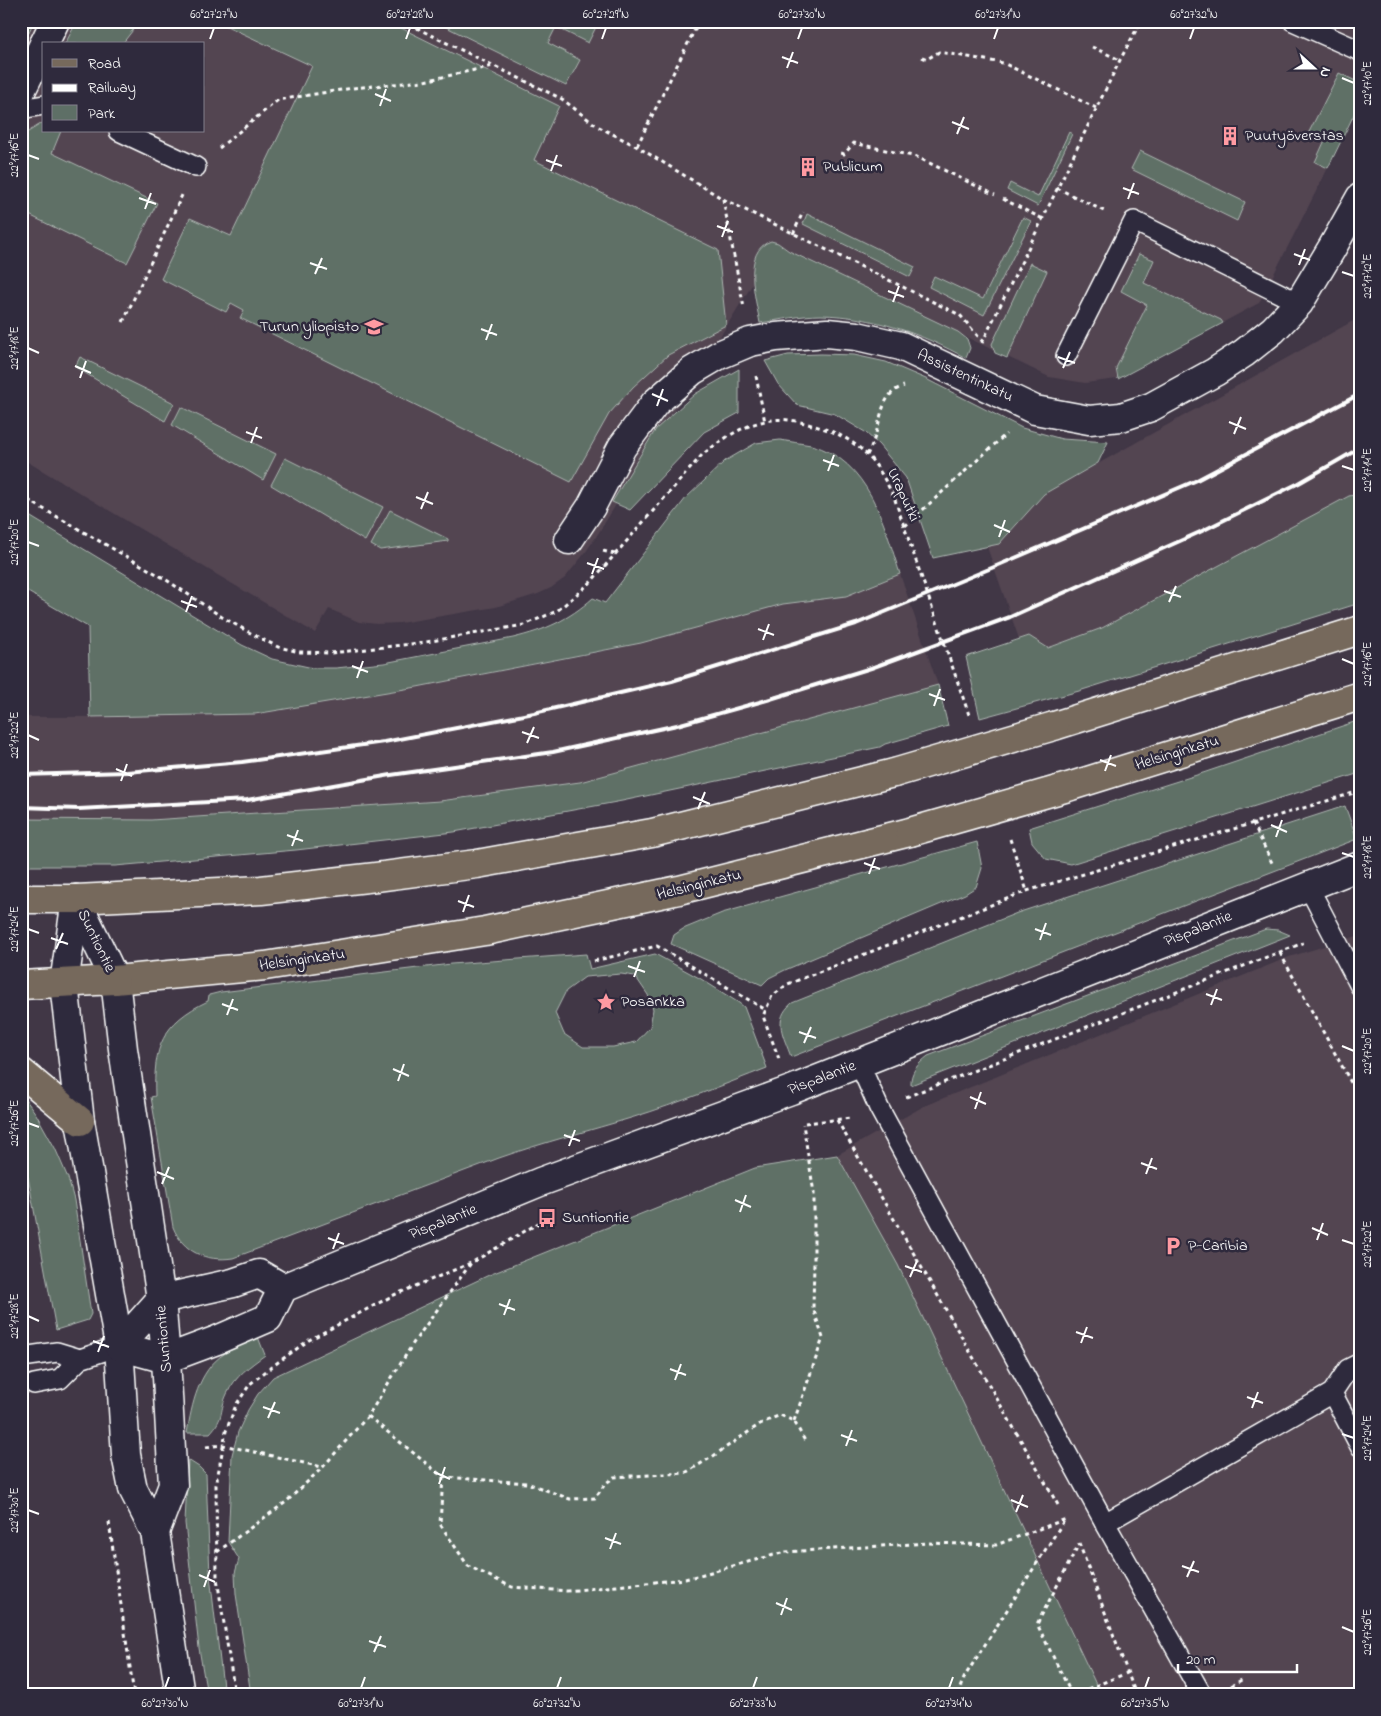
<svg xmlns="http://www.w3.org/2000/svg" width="1381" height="1716" font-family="'Indie Flower',sans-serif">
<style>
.built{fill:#524451;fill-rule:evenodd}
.green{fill:#5e6f66;stroke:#aeb7b2;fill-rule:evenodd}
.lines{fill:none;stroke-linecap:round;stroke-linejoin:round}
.lane-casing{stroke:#fff;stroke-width:22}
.street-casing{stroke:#fff;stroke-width:31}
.secondary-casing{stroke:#fff;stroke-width:31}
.primary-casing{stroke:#fff;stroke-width:31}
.highway-casing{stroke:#fff;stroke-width:31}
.path{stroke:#fff;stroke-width:3;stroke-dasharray:4 4;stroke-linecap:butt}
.lane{stroke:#2f2a3d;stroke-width:19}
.street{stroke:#2f2a3d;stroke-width:28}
.secondary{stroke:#2f2a3d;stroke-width:28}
.primary{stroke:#76695c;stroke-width:28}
.highway{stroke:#76695c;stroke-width:28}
.rail{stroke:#fff;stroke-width:4}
.primary-bridge-casing{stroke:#fff;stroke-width:31;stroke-linecap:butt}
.primary-bridge{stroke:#76695c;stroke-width:28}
.ticks{fill:none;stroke:#fff;stroke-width:2}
.labels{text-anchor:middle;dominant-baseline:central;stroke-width:5;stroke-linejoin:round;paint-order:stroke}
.poi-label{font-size:16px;fill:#fff;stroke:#2f2a3d;text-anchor:start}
.street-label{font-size:16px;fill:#fff;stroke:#2f2a3d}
.neatline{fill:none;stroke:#fff;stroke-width:2}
.ticks-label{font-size:12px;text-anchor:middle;fill:#fff}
</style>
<rect width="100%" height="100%" fill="#413746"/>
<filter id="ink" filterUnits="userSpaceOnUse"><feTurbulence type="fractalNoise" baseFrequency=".02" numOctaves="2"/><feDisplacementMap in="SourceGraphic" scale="10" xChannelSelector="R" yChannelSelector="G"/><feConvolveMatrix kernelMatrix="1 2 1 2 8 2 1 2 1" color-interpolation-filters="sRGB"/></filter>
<g filter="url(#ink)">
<g class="built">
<path d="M21,21H1360V102L1328,168L1259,303L1118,379L1085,383L1049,377L789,251L778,243L596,537L585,553L565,578L551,588L538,594L496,607L400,623L377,624L359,622L329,609L315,633L21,458ZM44,44H204V131H44Z"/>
<polygon points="1360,317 1360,494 1349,496 1102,628 1048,648 1029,636 1019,639 987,547 999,544 1044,494"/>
<polygon points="900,574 938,685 580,782 440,801 151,820 21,819 21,717 90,717 255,714 417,687 615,649 783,604 846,596"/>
<polygon points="1360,935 1360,1695 1101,1695 898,1265 837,1155 924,1106 1289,957"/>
</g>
<g class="green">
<polygon points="21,21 34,21 21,49"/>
<polygon points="77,21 140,21 122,44 65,44"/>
<polygon points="216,21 387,21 559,106 534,160 718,250 726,325 668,355 633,387 609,414 571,482 240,318 244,310 231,303 226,312 161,279 190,218 231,236 312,66"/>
<polygon points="434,21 599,21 588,43 556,27 548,43 580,60 566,86"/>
<polygon points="1339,73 1360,83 1360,102 1328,168 1315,162 1325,140 1309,132"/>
<polygon points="44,122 44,131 61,131 52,153 157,203 127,263 21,211 21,138 23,135"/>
<polygon points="1069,132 1072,134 1038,206 1007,190 1010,183 1038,197"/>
<polygon points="1140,151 1245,202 1237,221 1131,169"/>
<polygon points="807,214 915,267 910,277 803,224"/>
<polygon points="1023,217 1031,221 984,315 929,287 934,276 983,299"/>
<path d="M771,241L778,243L789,251L958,332L967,339L970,348L966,358C922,334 873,316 821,315C801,315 780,320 760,323C756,300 741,251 771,241Z"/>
<polygon points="1139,254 1154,260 1144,283 1221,320 1223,323 1118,379 1116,368 1147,305 1121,291"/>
<polygon points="1030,263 1047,271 1007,358 995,353 992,344"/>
<polygon points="821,354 854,355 886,362 926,379 1022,428 1062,439 1108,442 1098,463 1044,494 999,544 933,558 906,478 879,445 865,432 835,414 797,405 778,384 765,361 788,355"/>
<polygon points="80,357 174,403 165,421 75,367"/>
<polygon points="739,369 739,413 704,432 630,510 612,502 656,429 695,394"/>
<polygon points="181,407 276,454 263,480 172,425"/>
<path d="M780,440C790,442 801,443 811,445C869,460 884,524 900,574L846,596L783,604L641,643L417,687L255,714L90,717L88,627L21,588V511L242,645L272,659L313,668H336L384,663L513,638C546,630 568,620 593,598L605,603L686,498L725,461L756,443Z"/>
<polygon points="285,458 383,507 365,541 271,485"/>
<polygon points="1360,494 1360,603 1079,691 980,718 966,657 1029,636 1048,648 1102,628 1349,496"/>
<polygon points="390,510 448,539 448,541 380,550 371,545"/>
<polygon points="938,685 948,726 885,744 880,747 622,801 454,832 296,850 115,866 21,866 21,819 151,820 440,801 580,782"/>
<polygon points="1360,720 1360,773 1071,864 1046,859 1032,842 1029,828 1203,773"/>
<path d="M1345,806L1357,839L791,1057C784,1036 772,1020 792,1003L1017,913Z"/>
<polygon points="977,842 982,868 976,887 965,894 785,970 769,978 762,985 671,944 674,935 683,929 722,913"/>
<path d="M1266,929L1278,930L1290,935L911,1085C910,1072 918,1064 928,1056Z"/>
<path d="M586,954L590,969L655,954L701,979L739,1003L744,1007L767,1068C723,1085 679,1103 634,1117C589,1131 544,1142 499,1158L233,1258C206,1262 183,1252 173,1227L151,1097L155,1096C153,1047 162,1023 208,1001L209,995L221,992L451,964ZM621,974L635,976L648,995L653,1009L650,1027L636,1042L613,1047H583L564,1034L555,1013L566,991L585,977Z"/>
<polygon points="21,1093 36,1114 55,1148 68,1178 74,1200 91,1314 88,1320 56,1330 28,1177 21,1172"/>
<polygon points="837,1155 898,1265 1101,1695 251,1695 236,1594 235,1573 239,1559 228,1542 232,1455 238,1432 248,1410 258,1394 273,1377 489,1275 755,1168"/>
<path d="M258,1337L265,1355C250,1366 235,1376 227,1394C219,1411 225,1417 210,1433H187C192,1405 198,1371 224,1354C234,1347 247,1342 258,1337Z"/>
<polygon points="188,1460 199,1467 206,1474 210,1576 224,1695 207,1695 199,1648 185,1523"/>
</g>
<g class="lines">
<g class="lane-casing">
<g id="lane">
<polyline points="1293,21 1360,51"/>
<polyline points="21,109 44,105"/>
<polyline points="119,131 196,167"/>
<polyline points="1066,356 1134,221 1299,303"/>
<polyline points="1308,886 1360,986"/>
<polyline points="859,1063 879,1108 1105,1523 1332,1393 1348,1369 1360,1363"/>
<polyline points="29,1356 57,1352 80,1359"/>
<polyline points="34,1384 60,1379 80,1359 119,1346"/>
<polyline points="1332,1393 1360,1446"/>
<polyline points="1105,1523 1202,1695"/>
</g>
</g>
<g class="street-casing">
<g id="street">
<polyline points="44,44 55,21"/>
<polyline points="21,91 44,44"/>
<polyline points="569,540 591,507 622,447 655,403 692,371 719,355 750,342 776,337 827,333 857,336 901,346 1035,410 1089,420 1121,417 1151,407 1215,372 1244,353 1273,330 1299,303 1332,248 1360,198"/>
<polyline points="119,1346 126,1455 133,1489 155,1532 180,1695"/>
<polyline points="155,1532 173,1485 166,1359"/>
</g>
</g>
<g class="secondary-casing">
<g id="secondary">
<polyline points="76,899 115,980 123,1049 161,1299 166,1359"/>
<polyline points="76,899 64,984 80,1121 119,1346"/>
<polyline points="119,1346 166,1359 217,1340 268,1318 283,1288 540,1182 791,1090 1360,866"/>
<polyline points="119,1346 161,1299 233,1283 259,1274 283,1288"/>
</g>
</g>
<g class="primary-casing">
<g id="primary">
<polyline points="1054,726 1360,630"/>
<polyline points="1068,787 1360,696"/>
<polyline points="76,899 261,890 376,877 477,864 652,833 894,773"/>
<polyline points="115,980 265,966 485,931 679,890 910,832"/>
</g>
</g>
<g class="highway-casing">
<g id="highway">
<polyline points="21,899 76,899"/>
<polyline points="21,985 115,980"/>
<polyline points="21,1072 80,1121"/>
</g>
</g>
<g class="path">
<polyline points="402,21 562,99 597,126 636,146 723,199 960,315 983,342"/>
<polyline points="1092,47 1120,60"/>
<polyline points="922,57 927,59 939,52 1003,63 1096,108"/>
<polyline points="637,146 699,21"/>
<polyline points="219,148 278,100 353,88 424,81 493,66"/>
<polyline points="841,153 844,154 854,143 917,157 995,195"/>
<polyline points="1057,188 1106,212"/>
<polyline points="723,199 744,308"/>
<polyline points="1003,199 1043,219"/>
<polyline points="793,234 803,212"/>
<polyline points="123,322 183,193"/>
<polyline points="982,343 1120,60 1141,21"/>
<polyline points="756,376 765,422"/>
<path d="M867,455C870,449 873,443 875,436C882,417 881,393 904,386"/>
<path d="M21,496L162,577L222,617L254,635L278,647L300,652L331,653L420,643L524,625L557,611L590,583L702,455C726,436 756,416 789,420C800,421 811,425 822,428C838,433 855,442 867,455C879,467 886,482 894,497L969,715"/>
<polyline points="905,526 1006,434"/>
<polyline points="603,551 615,554"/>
<polyline points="1253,823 1273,865"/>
<polyline points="1010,839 1027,891"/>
<polyline points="1280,953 1360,1099"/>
<polyline points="594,961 657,946 766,1010"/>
<polyline points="779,1059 763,1016 772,996 788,984 1027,891 1360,791"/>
<polyline points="906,1097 1303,943"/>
<polyline points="837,1120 1058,1505"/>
<polyline points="805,1123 851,1118"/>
<polyline points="368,1416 443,1477 527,1483 570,1499 595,1498 605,1484 614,1477 685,1473 712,1457 760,1424 780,1415 794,1421 805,1441"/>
<polyline points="794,1421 823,1338 813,1308 814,1263 814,1193 803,1124"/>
<polyline points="206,1447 223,1445 322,1467"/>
<polyline points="443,1477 440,1524 468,1566 512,1587 567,1591 685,1579 785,1552 928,1543 996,1545 1066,1519"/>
<polyline points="109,1522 134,1695"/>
<polyline points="1079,1543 1136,1695"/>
<polyline points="217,1552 286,1502 323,1467 368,1416 414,1342 471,1263"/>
<polyline points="1231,1686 1243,1679"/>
<polyline points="235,1695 217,1578 216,1485 226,1431 236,1405 250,1384 270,1368 309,1340 394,1295 471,1263 542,1221"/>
<polyline points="957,1695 965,1676 1065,1519"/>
<polyline points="1072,1695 1037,1624 1079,1544"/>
<polyline points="1073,1695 1127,1673"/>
</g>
<use href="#lane" class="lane"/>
<use href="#street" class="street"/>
<use href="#secondary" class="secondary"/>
<use href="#primary" class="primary"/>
<use href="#highway" class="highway"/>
<g class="rail">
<polyline points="21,775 127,772 242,762 384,742 534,713 672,681 856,624 994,567 1195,481 1360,394"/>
<polyline points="21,807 79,809 247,800 391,775 553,752 677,725 767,700 871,668 1010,617 1200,532 1299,483 1360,448"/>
</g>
<g class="primary-bridge-casing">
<g id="primary-bridge">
<polyline points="894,773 1054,726"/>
<polyline points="910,832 1068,787"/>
</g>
</g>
<use href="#primary-bridge" class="primary-bridge"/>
</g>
</g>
<path class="ticks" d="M210,39L214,28M406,39L410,28M602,39L606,28M798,39L802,28M994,39L998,28M1190,39L1194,28M782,57L798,63M787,68L793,52M1342,78L1354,83M375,94L391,101M380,106L386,89M952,122L969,129M957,134L964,117M28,155L39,159M546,160L562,166M551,171L557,155M1123,188L1139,194M139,198L156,204M1128,199L1134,183M145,209L151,193M717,226L733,232M722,237L728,221M1294,254L1310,260M310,263L327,269M1299,265L1305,249M1342,272L1354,276M315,274L322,258M888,291L904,297M893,302L899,286M481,329L497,335M486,340L492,324M28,348L39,353M1058,357L1075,363M75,366L91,373M1063,368L1070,352M80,378L86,361M652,394L668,401M657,406L663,389M1229,422L1246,429M246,432L262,438M1234,434L1241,417M251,443L257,427M823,460L839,466M1342,466L1354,470M828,471L834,455M416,497L433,504M421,509L428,492M994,525L1010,532M999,537L1005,520M28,542L39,546M587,563L604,569M592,574L598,558M1164,591L1181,597M181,601L197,607M1169,602L1176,586M186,612L192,596M758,629L774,635M763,640L769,624M1342,659L1354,664M352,666L368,672M357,678L363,661M929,694L945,700M934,706L940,689M522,732L539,738M28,735L39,740M527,743L534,727M1100,760L1116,766M116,769L132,776M1105,771L1111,755M121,781L127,764M693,797L710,804M698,809L705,792M1271,825L1287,832M287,835L303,841M1276,837L1282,820M292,846L298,830M1342,853L1354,857M864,863L880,869M869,874L875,858M458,901L474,907M463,912L469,895M28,929L39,933M1035,929L1051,935M51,938L68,944M1040,940L1046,923M56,949L63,933M628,966L645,972M634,977L640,961M1206,994L1222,1000M222,1004L238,1010M1211,1005L1217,989M227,1015L233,999M799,1032L816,1038M804,1043L811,1027M1342,1046L1354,1051M393,1069L409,1076M398,1081L404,1064M970,1097L986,1104M975,1109L981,1092M28,1123L39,1127M564,1135L580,1141M569,1146L575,1130M1141,1163L1157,1169M157,1172L174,1179M1146,1174L1152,1158M162,1184L169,1167M735,1200L751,1207M740,1212L746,1195M1312,1228L1328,1235M328,1238L344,1244M1317,1240L1323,1223M1342,1240L1354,1244M333,1249L339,1233M905,1266L922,1272M910,1277L917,1261M499,1304L515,1310M504,1315L510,1299M28,1316L39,1321M1076,1332L1093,1338M93,1341L109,1347M1081,1343L1087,1327M98,1352L104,1336M670,1369L686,1375M675,1380L681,1364M1247,1397L1263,1403M263,1407L280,1413M1252,1408L1258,1392M268,1418L275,1402M1342,1434L1354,1438M841,1435L857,1441M846,1446L852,1430M434,1472L450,1479M439,1484L445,1467M1011,1500L1028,1507M28,1510L39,1514M1016,1512L1023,1495M605,1538L621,1544M610,1549L616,1533M1182,1566L1199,1572M199,1575L215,1582M1187,1577L1194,1561M204,1587L210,1570M776,1603L792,1610M781,1615L787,1598M1342,1627L1354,1632M369,1641L386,1647M374,1652L381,1636M165,1688L169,1677M361,1688L365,1677M557,1688L561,1677M753,1688L757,1677M949,1688L953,1677M1145,1688L1149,1677"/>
<defs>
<g id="building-bare" transform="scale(1.5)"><path d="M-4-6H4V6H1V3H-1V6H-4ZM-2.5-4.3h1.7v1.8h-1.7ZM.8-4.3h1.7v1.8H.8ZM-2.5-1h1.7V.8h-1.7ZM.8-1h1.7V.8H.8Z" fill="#ff9aa2" stroke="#2f2a3d" stroke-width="2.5" paint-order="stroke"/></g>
<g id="university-bare" transform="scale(1.5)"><path d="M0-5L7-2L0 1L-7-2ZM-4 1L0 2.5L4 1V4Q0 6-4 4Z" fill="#ff9aa2" stroke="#2f2a3d" stroke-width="2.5" paint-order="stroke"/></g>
<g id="sight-bare" transform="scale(1.5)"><path d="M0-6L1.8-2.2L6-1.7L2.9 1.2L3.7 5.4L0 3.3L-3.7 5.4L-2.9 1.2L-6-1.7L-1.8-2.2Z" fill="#ff9aa2" stroke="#2f2a3d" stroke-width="2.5" paint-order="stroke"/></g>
<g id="bus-bare" transform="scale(1.5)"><path d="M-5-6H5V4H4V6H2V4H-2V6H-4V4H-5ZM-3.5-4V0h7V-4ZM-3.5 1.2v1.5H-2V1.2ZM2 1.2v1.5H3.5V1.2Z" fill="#ff9aa2" stroke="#2f2a3d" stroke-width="2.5" paint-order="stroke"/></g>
<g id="parking-bare" transform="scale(1.5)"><path d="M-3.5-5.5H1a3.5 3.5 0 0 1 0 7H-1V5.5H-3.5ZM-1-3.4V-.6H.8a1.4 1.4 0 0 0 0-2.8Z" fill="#ff9aa2" stroke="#2f2a3d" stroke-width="2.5" paint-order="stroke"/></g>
</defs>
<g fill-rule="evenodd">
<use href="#building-bare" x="1230" y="136"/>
<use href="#building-bare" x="808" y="167"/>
<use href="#university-bare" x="374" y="327"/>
<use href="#sight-bare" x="606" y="1002"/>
<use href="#bus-bare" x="547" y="1218"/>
<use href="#parking-bare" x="1173" y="1246"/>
</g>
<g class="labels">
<g class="poi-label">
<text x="1245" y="136">Puutyöverstas</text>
<text x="823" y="167">Publicum</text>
<text x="359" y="327" text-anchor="end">Turun yliopisto</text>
<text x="621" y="1002">Posankka</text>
<text x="562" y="1218">Suntiontie</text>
<text x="1188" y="1246">P-Caribia</text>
</g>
<g class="street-label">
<text transform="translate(965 376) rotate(25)">Assistentinkatu</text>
<text transform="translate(903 495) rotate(65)">Uraputki</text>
<text transform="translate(1177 753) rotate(-17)">Helsinginkatu</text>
<text transform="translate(699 885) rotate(-14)">Helsinginkatu</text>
<text transform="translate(1198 929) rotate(-22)">Pispalantie</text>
<text transform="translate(96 941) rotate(64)">Suntiontie</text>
<text transform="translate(302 960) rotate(-8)">Helsinginkatu</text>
<text transform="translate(822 1078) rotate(-21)">Pispalantie</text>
<text transform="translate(443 1222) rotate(-22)">Pispalantie</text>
<text transform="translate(164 1339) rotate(-95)">Suntiontie</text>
</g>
</g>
<rect width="1381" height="1716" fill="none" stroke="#2f2a3d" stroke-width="55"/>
<rect x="42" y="42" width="162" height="90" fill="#2f2a3d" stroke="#827f8b"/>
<rect x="52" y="59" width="25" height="8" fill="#76695c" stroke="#827f8b"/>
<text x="88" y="68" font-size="15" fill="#ffffff">Road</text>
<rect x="52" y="84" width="25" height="8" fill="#ffffff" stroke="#827f8b"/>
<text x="88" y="92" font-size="15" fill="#ffffff">Railway</text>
<rect x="52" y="105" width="25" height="15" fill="#5e6f66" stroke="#827f8b"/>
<text x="88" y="118" font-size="15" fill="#ffffff">Park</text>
<g transform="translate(1314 68) rotate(111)" stroke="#2f2a3d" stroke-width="4" paint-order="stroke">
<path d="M0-4L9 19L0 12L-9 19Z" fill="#ffffff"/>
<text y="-8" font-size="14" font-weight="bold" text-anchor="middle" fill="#ffffff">N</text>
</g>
<path d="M1178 1664v8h119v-8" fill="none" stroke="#ffffff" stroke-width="2.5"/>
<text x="1186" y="1664" font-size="15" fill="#ffffff" stroke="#2f2a3d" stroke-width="4" paint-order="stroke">20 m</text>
<rect x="28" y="28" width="1326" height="1660" class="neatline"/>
<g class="ticks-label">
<text x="214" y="18">60°27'27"N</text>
<text x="410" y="18">60°27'28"N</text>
<text x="606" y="18">60°27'29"N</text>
<text x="802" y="18">60°27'30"N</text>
<text x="998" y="18">60°27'31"N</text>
<text x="1194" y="18">60°27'32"N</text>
<text transform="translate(1367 83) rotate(-90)" y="4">22°17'10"E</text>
<text transform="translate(14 155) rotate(-90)" y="4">22°17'16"E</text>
<text transform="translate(1367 276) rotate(-90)" y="4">22°17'12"E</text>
<text transform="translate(14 348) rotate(-90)" y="4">22°17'18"E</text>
<text transform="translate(1367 470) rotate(-90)" y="4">22°17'14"E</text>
<text transform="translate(14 542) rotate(-90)" y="4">22°17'20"E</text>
<text transform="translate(1367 664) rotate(-90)" y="4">22°17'16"E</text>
<text transform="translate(14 735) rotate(-90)" y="4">22°17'22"E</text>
<text transform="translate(1367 857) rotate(-90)" y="4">22°17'18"E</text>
<text transform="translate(14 929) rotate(-90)" y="4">22°17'24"E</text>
<text transform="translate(1367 1051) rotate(-90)" y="4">22°17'20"E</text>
<text transform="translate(14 1123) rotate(-90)" y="4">22°17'26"E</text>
<text transform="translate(1367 1244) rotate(-90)" y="4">22°17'22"E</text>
<text transform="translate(14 1316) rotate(-90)" y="4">22°17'28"E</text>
<text transform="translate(1367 1438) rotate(-90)" y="4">22°17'24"E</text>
<text transform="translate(14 1510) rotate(-90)" y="4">22°17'30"E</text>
<text transform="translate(1367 1632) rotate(-90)" y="4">22°17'26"E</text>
<text x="165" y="1707">60°27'30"N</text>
<text x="361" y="1707">60°27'31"N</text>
<text x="557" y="1707">60°27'32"N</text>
<text x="753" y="1707">60°27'33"N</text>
<text x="949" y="1707">60°27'34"N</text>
<text x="1145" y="1707">60°27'35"N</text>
</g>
</svg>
